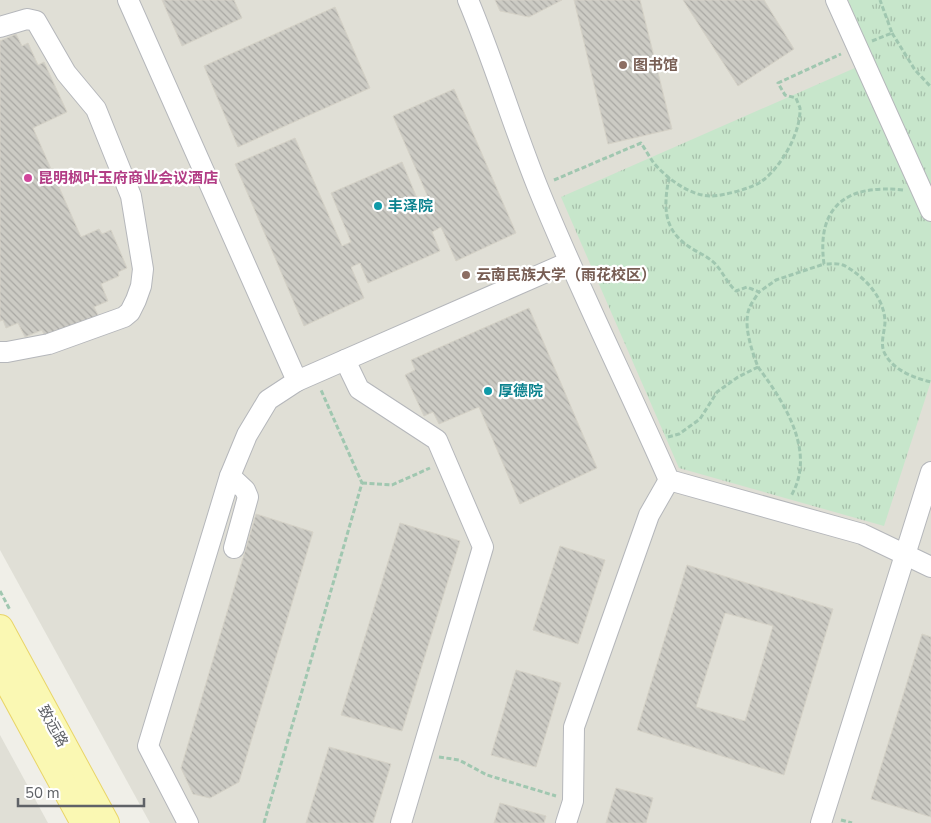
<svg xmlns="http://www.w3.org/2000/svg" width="931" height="823" font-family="'Nunito Sans','Noto Sans SC',sans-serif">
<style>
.education{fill:#e0dfd6}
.grass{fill:url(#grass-tufts)}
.building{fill:url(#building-back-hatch);stroke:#d5d2c7;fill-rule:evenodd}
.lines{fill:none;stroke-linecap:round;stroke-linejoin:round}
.minor-casing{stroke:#b5b7bb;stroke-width:22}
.major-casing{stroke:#e9d568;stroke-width:28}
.path{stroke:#a0c7b0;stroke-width:3;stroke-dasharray:5 2.5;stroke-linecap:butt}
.minor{stroke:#fff;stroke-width:20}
.major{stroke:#faf8b3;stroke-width:26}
.education-dot{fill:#8d6e63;stroke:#fff;stroke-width:2}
.hotel-dot{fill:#d1479c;stroke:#fff;stroke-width:2}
.culture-dot{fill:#0f9aa8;stroke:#fff;stroke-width:2}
.labels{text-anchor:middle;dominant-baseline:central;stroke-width:4.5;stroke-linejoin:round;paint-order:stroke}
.education-label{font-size:15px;font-weight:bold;fill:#785e54;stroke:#fff;text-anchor:start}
.hotel-label{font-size:15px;font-weight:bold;fill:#b23c85;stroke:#fff;text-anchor:start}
.culture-label{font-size:15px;font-weight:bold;fill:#0d838f;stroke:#fff;text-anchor:start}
.street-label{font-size:15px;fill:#5f6267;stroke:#fff}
</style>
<defs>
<pattern id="grass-tufts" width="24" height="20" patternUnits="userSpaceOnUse" patternTransform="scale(1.25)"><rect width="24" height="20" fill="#c7e6cb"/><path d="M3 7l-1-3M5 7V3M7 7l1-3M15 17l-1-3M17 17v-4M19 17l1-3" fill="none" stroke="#a5bea9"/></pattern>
<pattern id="building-back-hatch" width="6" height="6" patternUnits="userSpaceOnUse" patternTransform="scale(1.25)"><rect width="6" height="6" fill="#cccbc4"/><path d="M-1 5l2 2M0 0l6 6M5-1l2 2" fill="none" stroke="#a9a8a3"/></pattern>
</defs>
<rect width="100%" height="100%" fill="#f0efe8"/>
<g class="education">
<polygon points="0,0 931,0 931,823 150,823 0,550"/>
<polygon points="0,735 48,823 0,823"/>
</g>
<polygon class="grass" points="848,0 931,0 931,381 884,526 679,468 561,197 873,60"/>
<g class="building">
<polygon points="162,0 234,0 242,18 182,46"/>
<polygon points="495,0 562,0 529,17 500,11"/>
<polygon points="574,0 640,0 672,129 608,144"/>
<polygon points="683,0 764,0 794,49 738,86"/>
<polygon points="335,7 370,88 238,147 204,66"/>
<polygon points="16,34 22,46 28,43 38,65 44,62 67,112 33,128 81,237 99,229 102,234 111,230 127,268 118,272 119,276 101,284 108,301 94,307 99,317 46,339 42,330 25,337 18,323 6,328 3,320 0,321 0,41"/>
<polygon points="454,89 516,233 456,261 441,227 432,232 440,251 368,283 360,263 351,267 364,298 304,326 235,164 295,138 342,246 351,242 331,193 402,162 421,208 431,204 393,116"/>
<polygon points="529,308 597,468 520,504 479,407 439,424 433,412 424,416 405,375 415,370 411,360"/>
<polygon points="256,514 313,532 239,782 210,798 193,794 181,768"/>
<polygon points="400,523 460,541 402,731 341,715"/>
<polygon points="560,546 605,560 578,644 533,630"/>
<path d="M687,565L833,609L784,775L637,730ZM725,613L773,626L745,721L696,707Z"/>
<polygon points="922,634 931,637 931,817 871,799"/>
<polygon points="516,670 561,683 536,767 491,755"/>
<polygon points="329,747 391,764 373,823 306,823"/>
<polygon points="616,788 653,798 646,823 606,823"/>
<polygon points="500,803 546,816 544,823 494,823"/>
</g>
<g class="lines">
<g class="minor-casing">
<g id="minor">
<polyline points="128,0 297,381 569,262"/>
<path d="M468,0C494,62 513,126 538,188C578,287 626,382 669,480L862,534L931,567"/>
<polyline points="836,0 931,211"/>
<polyline points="0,27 27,19 36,21 66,73 96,109 131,196 143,269 141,286 136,300 130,312 124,317 49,344 7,352 0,352"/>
<polyline points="345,360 359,389 437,440 483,547 401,823"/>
<polyline points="230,476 245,490 248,497 234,548"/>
<polyline points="188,823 148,746 230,476 247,435 268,400 297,381"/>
<polyline points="566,823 573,801 574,727 649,515 669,480"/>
<polyline points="821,823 931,472"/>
</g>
</g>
<g class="major-casing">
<g id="major">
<polyline points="0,628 106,823"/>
<polyline points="0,668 84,823"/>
</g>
</g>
<g class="path">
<polyline points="892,33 915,70 931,87"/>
<polyline points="872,41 892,33 880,0"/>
<path d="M669,177C664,205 662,228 688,246C698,253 710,257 717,266C724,274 727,283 736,291L747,287L759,292L776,280L824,264"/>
<path d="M554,180L641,143C645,149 649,156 653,162C666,178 690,196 711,196C723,196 753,188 762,181C781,167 801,133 800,108C799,105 797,101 796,98L785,95L778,83L841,54"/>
<path d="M903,190C848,184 816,205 824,264C830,264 837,263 843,265C846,266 850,269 853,271C869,282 884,300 885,321C885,331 880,342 884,352C892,370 914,378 931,382"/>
<path d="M758,367C784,402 817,452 791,496"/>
<path d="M668,437L679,434L700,419L717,392L738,377L758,367C752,351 743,326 749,309C751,303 756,297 759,292"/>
<polyline points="362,483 392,485 430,468"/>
<polyline points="0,591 10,610"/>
<polyline points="439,757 459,760 487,775 556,796"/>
<polyline points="841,820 852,823"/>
<polyline points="264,823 362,483 321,390"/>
</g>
<use href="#minor" class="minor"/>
<use href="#major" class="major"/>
</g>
<g class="education-dot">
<circle cx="623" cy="65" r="5"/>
<circle cx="466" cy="275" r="5"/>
</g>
<circle class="hotel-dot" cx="28" cy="178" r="5"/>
<g class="culture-dot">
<circle cx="378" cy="206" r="5"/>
<circle cx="488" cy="391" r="5"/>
</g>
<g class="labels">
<g class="education-label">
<text x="633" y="65">图书馆</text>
<text x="476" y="275">云南民族大学（雨花校区）</text>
</g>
<g class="hotel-label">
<text x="38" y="178">昆明枫叶玉府商业会议酒店</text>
</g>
<g class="culture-label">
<text x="388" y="206">丰泽院</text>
<text x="498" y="391">厚德院</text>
</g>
<g class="street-label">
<text transform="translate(53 726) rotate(61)">致远路</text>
</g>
</g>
<path d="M18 798v8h126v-8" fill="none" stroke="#5f6267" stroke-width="2.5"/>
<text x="25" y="798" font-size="15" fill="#5f6267" stroke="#ffffff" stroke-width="4" paint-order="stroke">50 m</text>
</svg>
